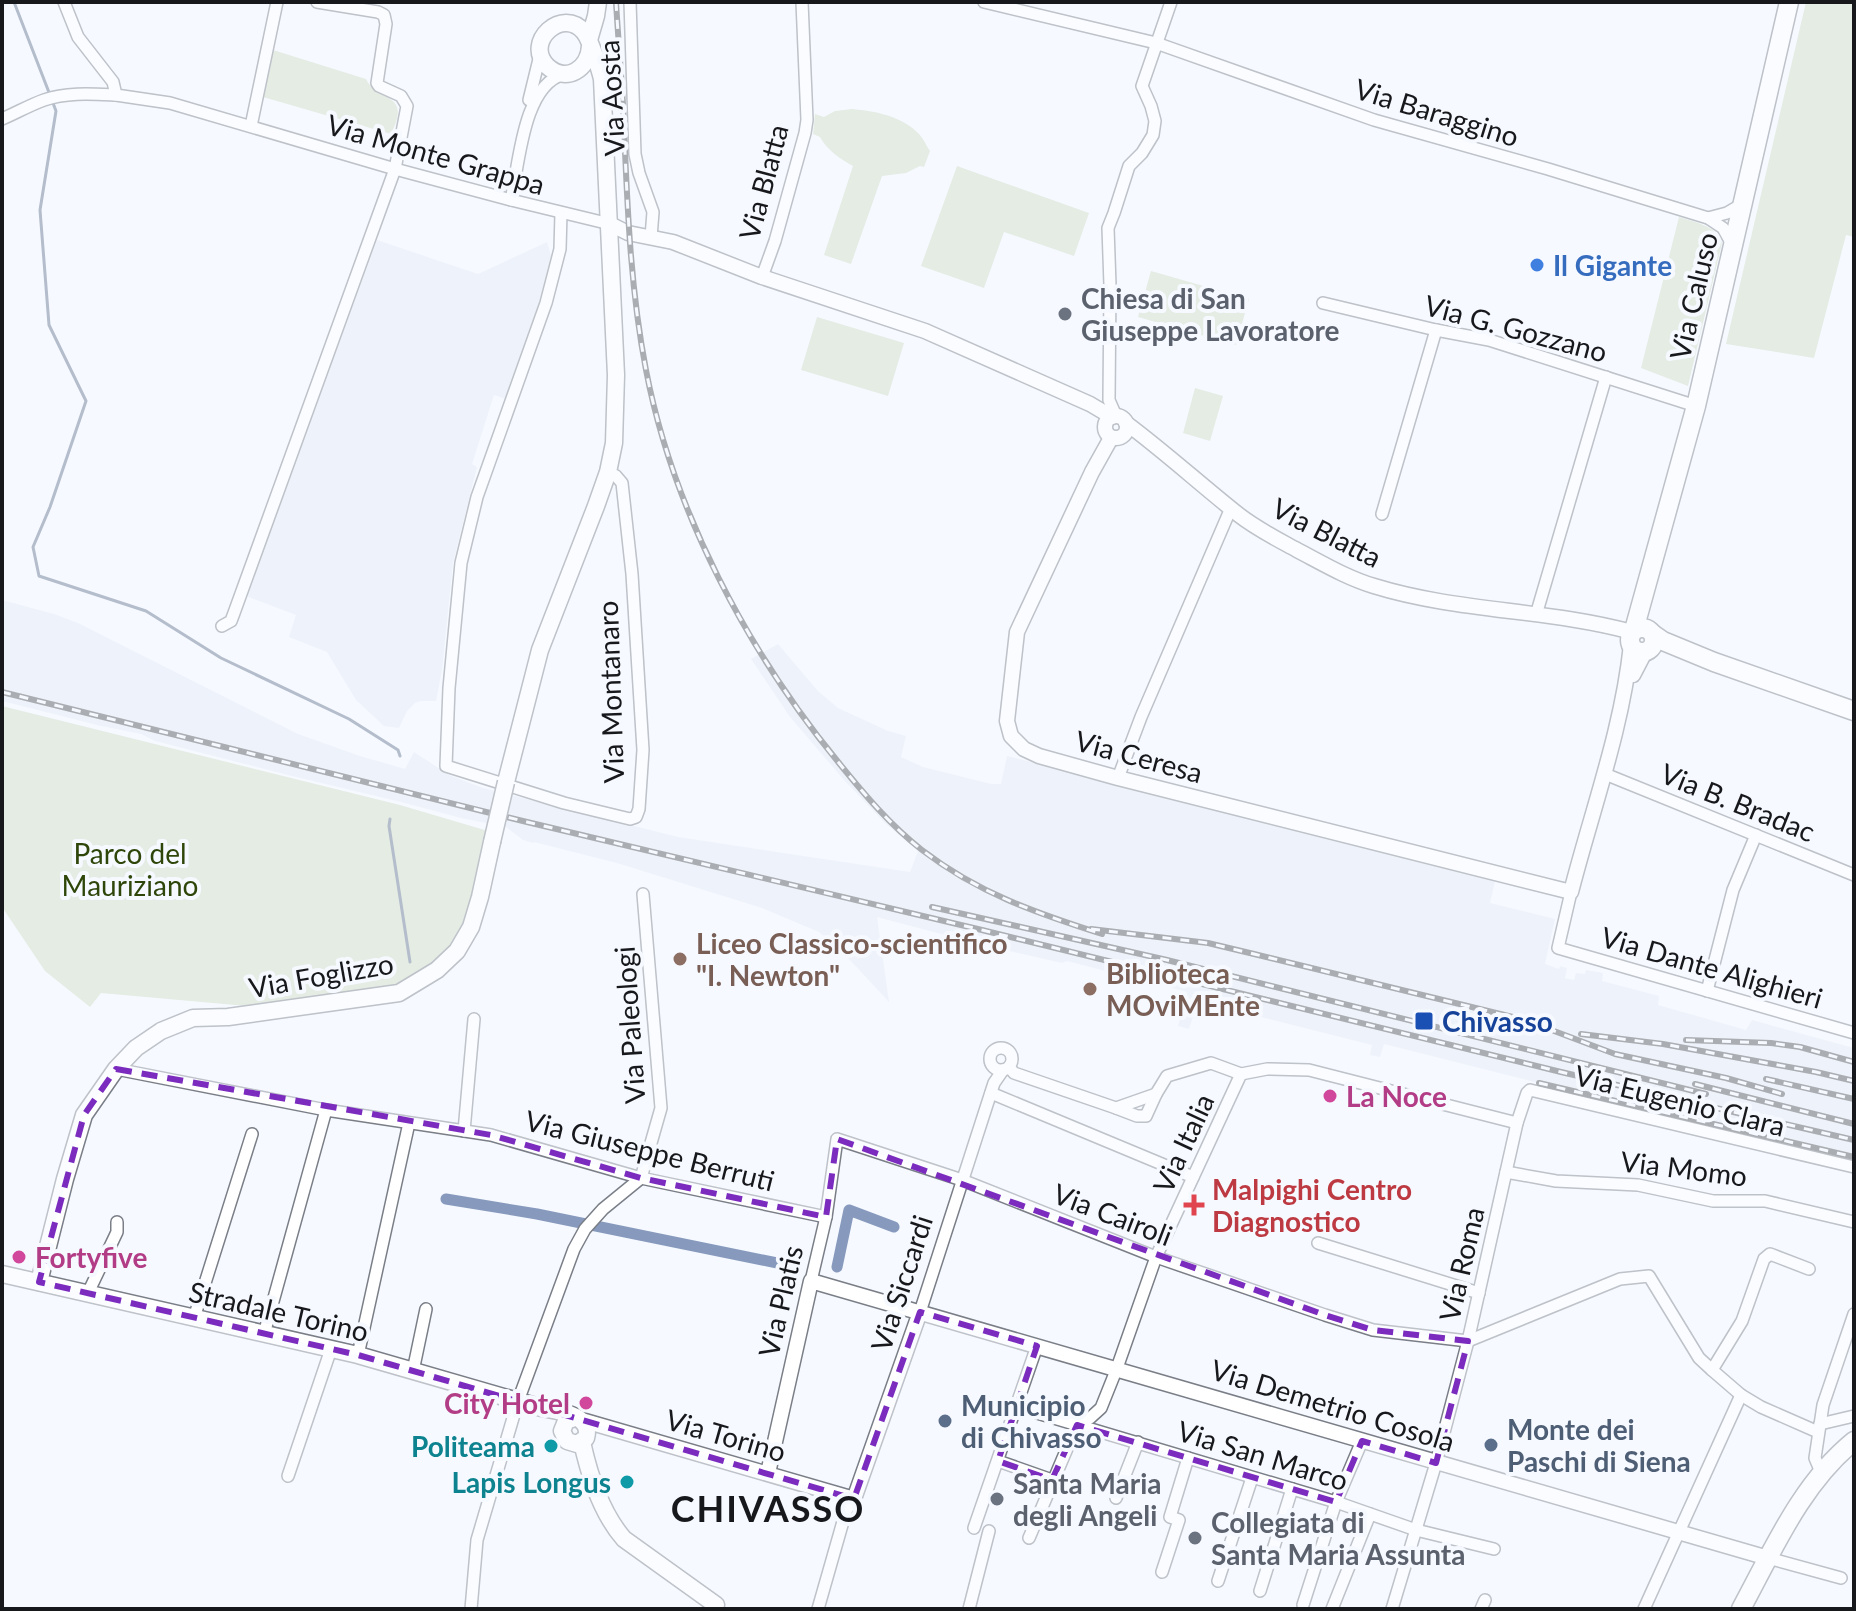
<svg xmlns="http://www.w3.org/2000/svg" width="1856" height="1611" font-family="Lato,sans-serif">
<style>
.built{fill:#e5e9f3}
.green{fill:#cfdcc3}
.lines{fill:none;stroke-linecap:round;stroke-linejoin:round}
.stream{stroke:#65738c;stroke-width:3}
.canal{stroke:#879abd;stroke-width:11}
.minor-casing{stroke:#7a7e87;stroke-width:14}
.tertiary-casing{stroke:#7a7e87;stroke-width:17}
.secondary-casing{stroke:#7a7e87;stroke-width:19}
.primary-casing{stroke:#7a7e87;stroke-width:21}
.minor{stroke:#fff;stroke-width:11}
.tertiary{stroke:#fff;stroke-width:14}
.secondary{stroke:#fff;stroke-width:16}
.primary{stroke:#fff;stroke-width:18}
.rail-casing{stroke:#4f5155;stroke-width:6}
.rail{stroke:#f6f9ff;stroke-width:3;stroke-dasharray:9;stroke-linecap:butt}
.secondary-bridge-casing{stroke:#7a7e87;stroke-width:19;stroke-linecap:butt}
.secondary-bridge{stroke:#fff;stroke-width:16}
.marked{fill:none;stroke:#7b2cbf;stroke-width:6;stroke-dasharray:16 10;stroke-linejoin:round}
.shop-dot{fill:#3f7fe0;stroke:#f6f9ff;stroke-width:3}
.worship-dot{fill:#6b7280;stroke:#f6f9ff;stroke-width:3}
.education-dot{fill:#8d6e63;stroke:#f6f9ff;stroke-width:3}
.transit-dot{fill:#1a4fb4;stroke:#f6f9ff;stroke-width:3}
.hotel-dot{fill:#d1479c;stroke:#f6f9ff;stroke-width:3}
.health-dot{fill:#e0444e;stroke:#f6f9ff;stroke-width:3}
.service-dot{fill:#5c6f8a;stroke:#f6f9ff;stroke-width:3}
.culture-dot{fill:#0f9aa8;stroke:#f6f9ff;stroke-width:3}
.labels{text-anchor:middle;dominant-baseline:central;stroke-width:8;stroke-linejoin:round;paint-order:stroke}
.street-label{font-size:28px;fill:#17181b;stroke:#f6f9ff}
.shop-label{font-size:28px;font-weight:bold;fill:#366cbe;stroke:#f6f9ff;text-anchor:start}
.worship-label{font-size:28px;font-weight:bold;fill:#5b616d;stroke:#f6f9ff;text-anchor:start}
.park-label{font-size:28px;fill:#2f460b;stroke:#f6f9ff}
.education-label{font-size:28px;font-weight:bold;fill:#785e54;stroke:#f6f9ff;text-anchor:start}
.transit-label{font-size:28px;font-weight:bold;fill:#164399;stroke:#f6f9ff;text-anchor:start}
.hotel-label{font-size:28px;font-weight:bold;fill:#b23c85;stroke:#f6f9ff;text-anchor:start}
.health-label{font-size:28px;font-weight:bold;fill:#be3a42;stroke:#f6f9ff;text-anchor:start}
.service-label{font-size:28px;font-weight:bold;fill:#4e5e75;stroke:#f6f9ff;text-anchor:start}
.culture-label{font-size:28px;font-weight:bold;fill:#0d838f;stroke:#f6f9ff;text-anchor:end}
.district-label{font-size:36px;font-weight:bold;letter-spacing:2px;fill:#17181b;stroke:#f6f9ff}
</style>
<rect width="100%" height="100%" fill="#f6f9ff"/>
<g class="built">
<polygon points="377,240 478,274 547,242 551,256 533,327 506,399 494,395 472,464 477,467 453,563 442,670 436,701 421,701 415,703 407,711 399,728 384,726 356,700 327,652 289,637 296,615 246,596"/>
<polygon points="2,600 54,614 78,623 298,734 360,756 405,769 414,752 449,775 483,788 678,837 910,872 918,851 885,823 844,780 790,717 751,659 778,644 818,691 838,708 888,731 906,736 901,757 923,767 991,784 1001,784 1007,756 1496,877 1490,903 1555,919 1545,964 1559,969 1560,966 1567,968 1565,978 1574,980 1576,973 1585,974 1586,970 1603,973 1602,981 1659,996 1658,1005 1746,1030 1752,1020 1854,1048 1854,1162 1384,1044 1380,1057 1370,1055 1372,1045 1198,1001 1189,1029 1178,1026 1187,992 1067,961 1062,963 975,943 877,917 889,1002 849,959 819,932 762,908 617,863 534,842 533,843 523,840 506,827 461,818 401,802 292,776 155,741 141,734 101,726 2,701"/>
</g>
<g class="green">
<polygon points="1806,2 1854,2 1854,237 1846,235 1814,358 1726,344"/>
<path d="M273,50L366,79C377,102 413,92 391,134L263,97Z"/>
<path d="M852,109C875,111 902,116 919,134C923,138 926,145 930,151L924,167L920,166L906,173L882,176L851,264L824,255L853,166C840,159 827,150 820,137L813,134L815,114L824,117L835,111Z"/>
<polygon points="957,166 1089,213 1074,256 1004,232 984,288 921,266"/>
<path d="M1679,217C1696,223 1716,225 1722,243L1688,386L1641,368Z"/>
<polygon points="1151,271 1249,299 1236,345 1138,317"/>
<polygon points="817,317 904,343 888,396 801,370"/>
<polygon points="1195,388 1223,396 1210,441 1183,433"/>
<polygon points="2,706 400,805 488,831 472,916 447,957 398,985 246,1006 101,993 90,1007 45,971 2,907"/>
</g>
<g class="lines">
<g class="stream">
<polyline points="14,2 50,95"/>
<polyline points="53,103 56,111 40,210 49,325 86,401 50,507 33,547 39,576 146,611 221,658 349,719 398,750 400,756"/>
<polyline points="390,819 389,826 410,962"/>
</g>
<g class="canal">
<polyline points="446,1199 537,1214 792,1266"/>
<polyline points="837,1267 849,1210 894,1227"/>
</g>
<g class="minor-casing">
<g id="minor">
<polyline points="64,2 78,37 113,82 116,95 170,103 395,169 511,200 610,224"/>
<polyline points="630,2 635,154 639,173 653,212 651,237"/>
<polyline points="984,2 1156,43 1374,120 1548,169 1708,218 1723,228 1733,246"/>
<polyline points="529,100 540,55"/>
<path d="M2,119C16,113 30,105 44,100C67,92 93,94 116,95"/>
<polyline points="251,126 277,2"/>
<path d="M511,200C519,164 523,85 564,74"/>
<polyline points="561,213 560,249 546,303 477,497 461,563 449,688 446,766 564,803 630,819 636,817 639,809 643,750 632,574 622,483 616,476 608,472"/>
<polyline points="1708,218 1727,213 1744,203"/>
<polyline points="762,277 775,241 805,133 807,120 802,2"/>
<polyline points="1323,303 1436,330 1489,340 1696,406"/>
<polyline points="1116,416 1109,400 1110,285 1108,228 1114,213 1129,166 1142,153 1153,135 1155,121 1151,106 1142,86 1171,2"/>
<polyline points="1382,514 1436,330"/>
<polyline points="1536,615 1606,377"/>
<polyline points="222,626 231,621 234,613 395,169 407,106 401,96 379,86 377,83 386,24 384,15 378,12 317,2"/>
<polyline points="1605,774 1854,875"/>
<polyline points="1118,778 1141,717 1231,508"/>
<polyline points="1571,892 1558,948 1854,1033"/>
<polyline points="1707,991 1733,890 1756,835"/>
<circle cx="1001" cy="1059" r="11"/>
<polyline points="1009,1067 1014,1073 1116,1108 1156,1094 1167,1076 1211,1063 1241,1074"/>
<polyline points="116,1069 326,1110 491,1135 641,1178 826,1217"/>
<polyline points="991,1093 1193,1177"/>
<polyline points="1116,1108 1137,1116 1146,1116 1156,1094"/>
<polyline points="464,1131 474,1019"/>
<polyline points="1506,1172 1556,1181 1638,1185 1713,1201 1765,1201 1854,1222"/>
<polyline points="1318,1243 1479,1293"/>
<polyline points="811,1281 826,1217 837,1139 962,1180 1156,1257 1325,1315 1373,1330 1468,1341 1620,1279 1649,1276 1699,1358 1712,1370 1741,1395 1761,1407 1818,1432"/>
<polyline points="88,1293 117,1232 117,1222"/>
<polyline points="920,1312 994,1083 1003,1070"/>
<polyline points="194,1318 252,1134"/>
<polyline points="264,1334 326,1110"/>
<polyline points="358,1355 409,1123"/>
<polyline points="1712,1370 1742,1321 1764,1259 1770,1254 1809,1269"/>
<polyline points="413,1371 426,1309"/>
<polyline points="1017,1407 1336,1502 1416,1530 1494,1549"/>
<polyline points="1820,1424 1854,1416"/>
<polyline points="1077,1425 1090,1418 1101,1408 1117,1368 1156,1257 1241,1074 1267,1069 1309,1070 1517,1123"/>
<polyline points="998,1461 1052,1480"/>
<polyline points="1821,1472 1815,1458 1823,1405 1854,1314"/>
<polyline points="288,1476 331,1349"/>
<polyline points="1116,1498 1138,1442"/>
<polyline points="974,1528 1037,1346"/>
<polyline points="1029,1538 1077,1425"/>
<polyline points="1768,1558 1841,1578"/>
<polyline points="1162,1572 1179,1520 1170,1517 1188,1458"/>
<polyline points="1218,1581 1252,1478"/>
<polyline points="1260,1591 1292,1489"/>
<polyline points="1303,1605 1336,1502 1362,1441"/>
<polyline points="471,1609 477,1540 518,1401 574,1249 585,1229 603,1209 641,1178 661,1108 643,894"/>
<polyline points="818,1609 846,1511 854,1499"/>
<polyline points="969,1609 989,1531"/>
<polyline points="1332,1609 1370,1514"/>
<polyline points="1392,1609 1436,1463 1468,1341 1517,1123 1527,1093 1530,1090 1854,1167"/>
<polyline points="1481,1609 1485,1600"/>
<polyline points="1644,1609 1741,1395"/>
</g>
</g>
<g class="tertiary-casing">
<g id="tertiary">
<polyline points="610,224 628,233 673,242 762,277 925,331 1090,404 1112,417"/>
<circle cx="1116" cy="427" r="11"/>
<path d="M1126,423C1165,452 1201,485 1239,515C1257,529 1277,539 1297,550C1322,563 1347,578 1374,586C1458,612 1548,609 1632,632"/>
<path d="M1111,438L1092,472L1017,632L1007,721L1011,736L1024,749L1039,756L1118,778L1571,892C1592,810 1622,730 1631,645"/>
<polyline points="1633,675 1645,652"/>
<polyline points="585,1421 854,1499 920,1312"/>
<polyline points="768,1473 811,1281 1768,1558"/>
</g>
</g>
<g class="secondary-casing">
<g id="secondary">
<polyline points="589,40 596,16 598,2"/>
<path d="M506,782L540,650L596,506L608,472L614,443L616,375L602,79C600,70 590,39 584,32C563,6 523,42 547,66C566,84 589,69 590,46"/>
<path d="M2,1274L358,1355L542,1408C559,1411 593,1415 586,1438L577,1444L567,1441L562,1431L566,1421L575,1418"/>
<polyline points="39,1282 65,1179 84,1115 116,1069 136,1048 161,1031 193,1018 228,1017 399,993 437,970 457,951 471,927 480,897 492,842"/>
<path d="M582,1442C589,1474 602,1514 624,1539L716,1605"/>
</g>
</g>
<g class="primary-casing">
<g id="primary">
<circle cx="1642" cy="640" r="12"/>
<polyline points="1634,630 1696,406 1789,2"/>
<polyline points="1653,634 1663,641 1714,662 1854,711"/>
<path d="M1741,1609C1773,1550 1801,1484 1854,1441"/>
</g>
</g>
<use href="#minor" class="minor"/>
<use href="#tertiary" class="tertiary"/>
<use href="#secondary" class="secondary"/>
<use href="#primary" class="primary"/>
<g class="rail-casing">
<g id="rail">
<path d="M616,2C618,36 621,70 623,105C627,194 629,282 646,370C673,511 748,652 839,763C864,794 890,825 922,850C978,893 1036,913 1102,934"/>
<polyline points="2,692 527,822 982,930 1561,1072 1854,1140"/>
<polyline points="932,907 1167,960 1706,1094"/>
<polyline points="1091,929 1208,943 1254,954 1525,1020 1615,1054 1726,1078 1782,1094"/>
<polyline points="1581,1034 1663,1044 1816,1072 1854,1081"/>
<polyline points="1686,1040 1771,1043 1800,1047 1854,1062"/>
<polyline points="1766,1079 1854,1099"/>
<polyline points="1539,1083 1854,1157"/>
<polyline points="1695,1084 1854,1124"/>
</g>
</g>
<use href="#rail" class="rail"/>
<g class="secondary-bridge-casing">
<polyline id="secondary-bridge" points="492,842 506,782"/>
</g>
<use href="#secondary-bridge" class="secondary-bridge"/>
</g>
<path d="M0 0H1856V1611H0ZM116,1069L491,1135L641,1178L826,1217L837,1139L1325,1315L1373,1330L1468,1341L1436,1463L1362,1441L1336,1502L1077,1425L1052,1480L998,1461L1037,1346L920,1312L854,1499L358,1355L39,1282L84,1115Z" fill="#f6f9ff" fill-opacity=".55" fill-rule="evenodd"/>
<path class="marked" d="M116,1069L491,1135L641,1178L826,1217L837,1139L1325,1315L1373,1330L1468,1341L1436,1463L1362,1441L1336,1502L1077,1425L1052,1480L998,1461L1037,1346L920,1312L854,1499L358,1355L39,1282L84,1115Z"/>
<circle class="shop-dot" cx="1537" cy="265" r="8"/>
<g class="worship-dot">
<circle cx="1065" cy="314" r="8"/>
<circle cx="997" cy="1499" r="8"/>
<circle cx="1195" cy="1538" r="8"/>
</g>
<g class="education-dot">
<circle cx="680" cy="959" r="8"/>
<circle cx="1090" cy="989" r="8"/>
</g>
<rect class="transit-dot" x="1414" y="1011" width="20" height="20" rx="4"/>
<g class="hotel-dot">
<circle cx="1330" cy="1096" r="8"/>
<circle cx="19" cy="1257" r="8"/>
<circle cx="586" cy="1403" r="8"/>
</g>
<path class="health-dot" d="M1190 1193h8v8h8v8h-8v8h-8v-8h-8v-8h8z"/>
<g class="service-dot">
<circle cx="945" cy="1421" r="8"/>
<circle cx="1491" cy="1445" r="8"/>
</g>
<g class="culture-dot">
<circle cx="551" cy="1446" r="8"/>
<circle cx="627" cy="1482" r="8"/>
</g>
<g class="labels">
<g class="street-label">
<text transform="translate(611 98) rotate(-93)">Via Aosta</text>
<text transform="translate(1437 112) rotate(17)">Via Baraggino</text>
<text transform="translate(436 154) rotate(16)">Via Monte Grappa</text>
<text transform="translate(763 182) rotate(-75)">Via Blatta</text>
<text transform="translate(1693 296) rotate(-77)">Via Caluso</text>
<text transform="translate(1516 328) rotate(15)">Via G. Gozzano</text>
<text transform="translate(1327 532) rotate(27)">Via Blatta</text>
<text transform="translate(610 692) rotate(-92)">Via Montanaro</text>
<text transform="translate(1139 756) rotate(15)">Via Ceresa</text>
<text transform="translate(1738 802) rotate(22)">Via B. Bradac</text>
<text transform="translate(1712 967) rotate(16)">Via Dante Alighieri</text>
<text transform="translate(321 975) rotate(-10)">Via Foglizzo</text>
<text transform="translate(629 1025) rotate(-94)">Via Paleologi</text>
<text transform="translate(1680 1100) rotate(14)">Via Eugenio Clara</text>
<text transform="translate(1183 1143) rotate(-65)">Via Italia</text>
<text transform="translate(650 1150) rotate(14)">Via Giuseppe Berruti</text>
<text transform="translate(1684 1168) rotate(7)">Via Momo</text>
<text transform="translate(1113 1214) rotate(21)">Via Cairoli</text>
<text transform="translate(1461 1264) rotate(-77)">Via Roma</text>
<text transform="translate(901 1283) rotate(-72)">Via Siccardi</text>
<text transform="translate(780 1301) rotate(-77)">Via Platis</text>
<text transform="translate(279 1311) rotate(13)">Stradale Torino</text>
<text transform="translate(1333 1405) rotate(17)">Via Demetrio Cosola</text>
<text transform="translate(726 1435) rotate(16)">Via Torino</text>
<text transform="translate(1263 1455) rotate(17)">Via San Marco</text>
</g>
<g class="shop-label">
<text x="1553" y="265">Il Gigante</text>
</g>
<g class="worship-label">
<text x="1081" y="298">Chiesa di San<tspan x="1081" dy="32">Giuseppe Lavoratore</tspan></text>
<text x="1013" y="1483">Santa Maria<tspan x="1013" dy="32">degli Angeli</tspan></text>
<text x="1211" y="1522">Collegiata di<tspan x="1211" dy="32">Santa Maria Assunta</tspan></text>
</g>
<g class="park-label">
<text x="130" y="853">Parco del<tspan x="130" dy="32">Mauriziano</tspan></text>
</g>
<g class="education-label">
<text x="696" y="943">Liceo Classico-scientifico<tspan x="696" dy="32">"I. Newton"</tspan></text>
<text x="1106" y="973">Biblioteca<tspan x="1106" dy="32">MOviMEnte</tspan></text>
</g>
<g class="transit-label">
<text x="1442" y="1021">Chivasso</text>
</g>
<g class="hotel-label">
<text x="1346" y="1096">La Noce</text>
<text x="35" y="1257">Fortyfive</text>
<text x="570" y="1403" text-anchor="end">City Hotel</text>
</g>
<g class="health-label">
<text x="1212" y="1189">Malpighi Centro<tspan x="1212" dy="32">Diagnostico</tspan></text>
</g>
<g class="service-label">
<text x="961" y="1405">Municipio<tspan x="961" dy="32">di Chivasso</tspan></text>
<text x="1507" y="1429">Monte dei<tspan x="1507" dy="32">Paschi di Siena</tspan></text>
</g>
<g class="culture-label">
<text x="535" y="1446">Politeama</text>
<text x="611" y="1482">Lapis Longus</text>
</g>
<g class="district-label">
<text x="768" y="1508">CHIVASSO</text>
</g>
</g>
<rect width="1856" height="1611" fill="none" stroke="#17181b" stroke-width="8"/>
</svg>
